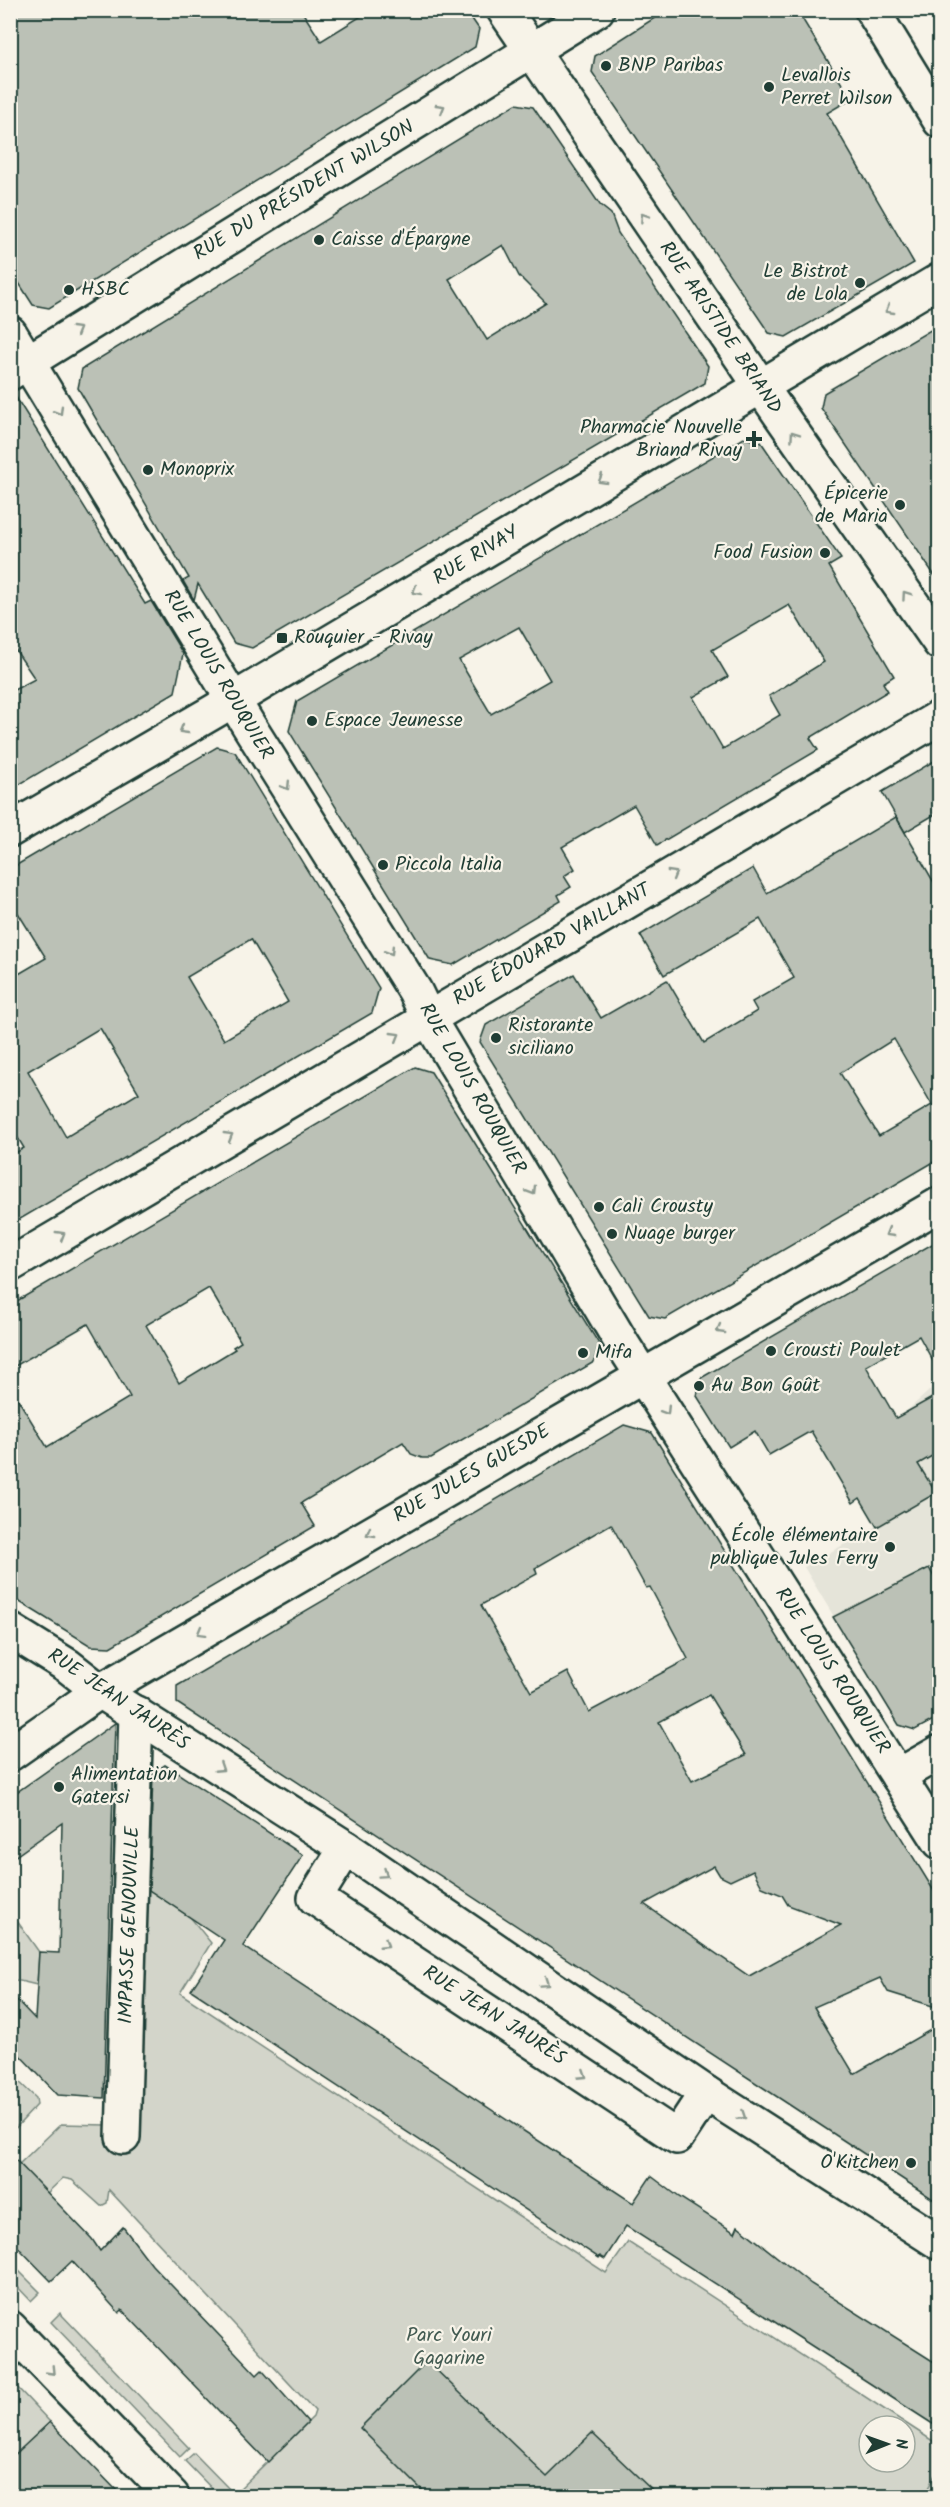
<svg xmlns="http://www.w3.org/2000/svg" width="950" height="2507" font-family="Kalam,sans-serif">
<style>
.built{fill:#e5e4d9}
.green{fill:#d3d5ca;stroke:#79897f;stroke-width:1.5;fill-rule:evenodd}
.building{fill:#bbc1b6;stroke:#1f3d34;stroke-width:1.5;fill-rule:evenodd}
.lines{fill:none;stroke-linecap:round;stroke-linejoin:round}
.minor-casing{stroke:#1f3d34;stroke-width:38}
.minor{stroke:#f7f3e8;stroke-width:33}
.oneway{stroke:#8b988e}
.poi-dot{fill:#1f3d34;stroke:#f7f3e8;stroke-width:2}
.labels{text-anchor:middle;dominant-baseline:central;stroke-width:4.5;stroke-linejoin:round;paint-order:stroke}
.poi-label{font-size:20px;fill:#1f3d34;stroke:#f7f3e8;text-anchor:start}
.street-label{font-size:20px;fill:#1f3d34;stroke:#f7f3e8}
.park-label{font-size:20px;fill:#435b52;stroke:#f7f3e8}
</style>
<rect width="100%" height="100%" fill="#f7f3e8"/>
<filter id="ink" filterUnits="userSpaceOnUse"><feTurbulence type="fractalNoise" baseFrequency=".0167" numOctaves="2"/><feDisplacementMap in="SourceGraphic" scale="12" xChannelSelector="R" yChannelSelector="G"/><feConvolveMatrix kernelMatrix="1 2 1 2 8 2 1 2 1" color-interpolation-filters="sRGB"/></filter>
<g filter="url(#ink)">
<polygon class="built" points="939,1382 939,1717 915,1730 899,1725 804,1567 935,1493 918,1464 900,1417"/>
<g class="green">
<path d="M118,1740L151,1757L147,1888L191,1918L211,1943L180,1993L606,2273L628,2242L939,2445V2474L935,2475L924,2496H219L185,2461L194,2453L234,2494L313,2417L315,2411L109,2190L107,2203L101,2206L72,2180L63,2178L45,2195L17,2166L61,2124L107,2125ZM869,2426H905V2462H869Z"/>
<polygon points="10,1911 39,1952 37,1985 11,1979"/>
<polygon points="16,2079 36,2098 37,2105 11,2133 11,2080"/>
<polygon points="10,2262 40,2292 31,2301 11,2280"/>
<polygon points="60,2313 189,2448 180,2457 51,2322"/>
<polygon points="11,2384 15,2385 50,2422 11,2459"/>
</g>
<g class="building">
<polygon points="10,10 301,10 321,41 371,10 466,10 479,29 475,47 49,308 33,305 10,269"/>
<polygon points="667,10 797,10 851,99 827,113 914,263 786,337 769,333 592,72 595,56"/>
<path d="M516,104L533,107L600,205L611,214L618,233L708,366L705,383L252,648L234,643L198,584L194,600L183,581L189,578L78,388L82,369ZM503,245L519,276L546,303L487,340L449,279Z"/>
<polygon points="939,325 939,582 821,408 824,393"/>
<polygon points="12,391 145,604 151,601 183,654 175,692 10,790 10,692 35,679 10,642"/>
<path d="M744,438L761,442L841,559L829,566L894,676L883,683L888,691L810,738L818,750L657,845L634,805L562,847L575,869L564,876L571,887L558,895L561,901L453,965L430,960L289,731L297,701ZM789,605L824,662L769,696L780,715L723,749L693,697L728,677L712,650ZM519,627L550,680L491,714L459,660Z"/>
<path d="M217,747L235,752L379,988L372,1013L10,1225V1156L24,1148L10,1125V979L46,958L10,900V869ZM251,939L288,1002L224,1040L187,977ZM100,1028L139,1093L66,1137L28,1071Z"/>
<polygon points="939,758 939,812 905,832 882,792"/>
<path d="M896,817L939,891V1159L665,1319L649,1316L480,1042L486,1025L574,974L601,1018L667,980L704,1043L757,1011L752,1002L794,978L760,919L664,975L640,935L753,868L767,893ZM894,1039L932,1105L879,1136L840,1073Z"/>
<path d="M415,1067L431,1072L599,1344L594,1362L431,1458H422L411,1454L403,1442L301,1503L315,1526L110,1647L91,1646L10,1596V1386L47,1447L130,1397L88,1324L10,1369V1305ZM209,1288L241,1342L233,1347L235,1349L179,1383L146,1325Z"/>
<polygon points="939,1240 939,1372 919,1336 866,1366 896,1418 939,1394 939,1452 918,1464 936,1493 877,1527 860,1498 853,1503 811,1431 769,1455 755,1431 729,1447 697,1396 701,1378"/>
<path d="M624,1425L652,1433L939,1899V2008L888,1992L880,1978L814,2007L854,2074L939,2025V2203L177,1703V1686ZM611,1524L646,1588L650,1587L688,1659L589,1712L568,1672L531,1692L481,1605L537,1574L535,1568ZM709,1695L746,1755L692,1781L659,1722ZM714,1866L720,1876L730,1881L753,1870L762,1887L782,1895L788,1905L841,1925L749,1976L644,1904Z"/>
<polygon points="929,1568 939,1586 939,1717 915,1730 899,1725 833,1617"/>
<polygon points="115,1723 104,2098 58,2095 10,2045 10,1993 35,2019 39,1952 59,1953 62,1823 10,1860 10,1797"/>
<polygon points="165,1765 303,1855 243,1946 633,2203 651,2176 679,2197 735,2233 738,2226 811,2284 939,2365 939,2428 626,2226 605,2259 600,2256 599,2258 191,1990 224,1940 149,1890 153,1773"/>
<polygon points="10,2154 92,2239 100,2251 123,2227 152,2265 257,2375 262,2370 308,2422 268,2462 122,2310 119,2313 72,2261 51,2281 10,2239"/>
<polygon points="427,2361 547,2477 592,2433 658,2496 428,2496 360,2428"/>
<polygon points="50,2422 122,2496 10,2496 10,2459"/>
</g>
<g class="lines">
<g class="minor-casing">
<g id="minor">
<polyline points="504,10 779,413 940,643"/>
<polyline points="872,10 940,121"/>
<polyline points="10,333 249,726 415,991 428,1018 623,1345 940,1842"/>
<polyline points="10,373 597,10"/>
<polyline points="10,830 213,712 940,280"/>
<polyline points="10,1265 940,717"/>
<polyline points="10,1630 68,1666 100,1691 346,1848 706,2093 940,2243"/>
<polyline points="10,1754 100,1691 940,1204"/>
<polyline points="898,1776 940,1752"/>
<polyline points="346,1848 315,1898 677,2137 706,2093"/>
<polyline points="123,2137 136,1713"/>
<polyline points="10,2328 172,2496"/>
</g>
</g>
<use href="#minor" class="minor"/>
</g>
<defs><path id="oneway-chevron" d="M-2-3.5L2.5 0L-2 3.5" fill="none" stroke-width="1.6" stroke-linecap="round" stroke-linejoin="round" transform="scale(1.5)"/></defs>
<g class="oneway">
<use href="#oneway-chevron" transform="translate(441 108) rotate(-31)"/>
<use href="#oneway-chevron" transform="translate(644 217) rotate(-124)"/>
<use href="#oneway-chevron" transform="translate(889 310) rotate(149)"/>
<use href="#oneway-chevron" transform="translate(77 330) rotate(-31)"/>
<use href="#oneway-chevron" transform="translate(59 411) rotate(59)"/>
<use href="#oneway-chevron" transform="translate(794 435) rotate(-125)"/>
<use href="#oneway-chevron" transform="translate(602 480) rotate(149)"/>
<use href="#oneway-chevron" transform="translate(416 591) rotate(149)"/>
<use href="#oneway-chevron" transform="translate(906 595) rotate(-125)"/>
<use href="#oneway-chevron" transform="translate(183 730) rotate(150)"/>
<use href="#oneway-chevron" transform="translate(286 786) rotate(58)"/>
<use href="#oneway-chevron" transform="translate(673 874) rotate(-30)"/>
<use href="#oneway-chevron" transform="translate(390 951) rotate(58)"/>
<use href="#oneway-chevron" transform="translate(396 1036) rotate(-31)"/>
<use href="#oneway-chevron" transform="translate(229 1136) rotate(-31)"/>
<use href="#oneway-chevron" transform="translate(532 1191) rotate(59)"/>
<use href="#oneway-chevron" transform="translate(889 1233) rotate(150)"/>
<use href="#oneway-chevron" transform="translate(61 1235) rotate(-31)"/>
<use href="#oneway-chevron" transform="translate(720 1330) rotate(150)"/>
<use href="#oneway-chevron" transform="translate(666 1411) rotate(58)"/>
<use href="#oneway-chevron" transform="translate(370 1533) rotate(150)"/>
<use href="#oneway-chevron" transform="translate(201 1632) rotate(150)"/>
<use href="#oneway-chevron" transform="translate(220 1768) rotate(33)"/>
<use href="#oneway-chevron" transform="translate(384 1874) rotate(34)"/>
<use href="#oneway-chevron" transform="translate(385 1944) rotate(33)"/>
<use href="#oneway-chevron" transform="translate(545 1983) rotate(34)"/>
<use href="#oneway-chevron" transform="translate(583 2075) rotate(33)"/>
<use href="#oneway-chevron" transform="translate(742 2116) rotate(33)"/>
<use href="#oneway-chevron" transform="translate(51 2371) rotate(46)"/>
</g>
</g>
<g class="poi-dot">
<circle cx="606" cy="66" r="6"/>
<circle cx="769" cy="87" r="6"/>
<circle cx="319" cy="240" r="6"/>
<circle cx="860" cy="283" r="6"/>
<circle cx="69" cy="290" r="6"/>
<path d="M751 430h6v6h6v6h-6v6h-6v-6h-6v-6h6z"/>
<circle cx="148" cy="470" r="6"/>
<circle cx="900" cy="505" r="6"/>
<circle cx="825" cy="553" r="6"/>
<rect x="276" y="632" width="12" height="12" rx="3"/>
<circle cx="312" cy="721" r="6"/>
<circle cx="383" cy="865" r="6"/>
<circle cx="496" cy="1038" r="6"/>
<circle cx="599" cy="1207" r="6"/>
<circle cx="612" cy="1234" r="6"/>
<circle cx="771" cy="1351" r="6"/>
<circle cx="583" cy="1353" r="6"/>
<circle cx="699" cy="1386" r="6"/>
<circle cx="890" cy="1547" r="6"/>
<circle cx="59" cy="1787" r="6"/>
<circle cx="911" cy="2163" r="6"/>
</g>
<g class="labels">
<g class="poi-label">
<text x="618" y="66">BNP Paribas</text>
<text x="781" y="76">Levallois<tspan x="781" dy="23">Perret Wilson</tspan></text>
<text x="331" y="240">Caisse d'Épargne</text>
<text x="848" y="272" text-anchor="end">Le Bistrot<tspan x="848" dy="23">de Lola</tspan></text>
<text x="81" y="290">HSBC</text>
<text x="742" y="428" text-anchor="end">Pharmacie Nouvelle<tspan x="742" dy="23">Briand Rivay</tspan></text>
<text x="160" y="470">Monoprix</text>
<text x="888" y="494" text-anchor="end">Épicerie<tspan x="888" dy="23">de Maria</tspan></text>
<text x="813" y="553" text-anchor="end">Food Fusion</text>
<text x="294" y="638">Rouquier - Rivay</text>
<text x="324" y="721">Espace Jeunesse</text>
<text x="395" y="865">Piccola Italia</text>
<text x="508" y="1026">Ristorante<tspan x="508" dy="23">siciliano</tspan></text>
<text x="611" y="1207">Cali Crousty</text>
<text x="624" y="1234">Nuage burger</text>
<text x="783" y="1351">Crousti Poulet</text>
<text x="595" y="1353">Mifa</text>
<text x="711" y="1386">Au Bon Goût</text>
<text x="878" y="1536" text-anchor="end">École élémentaire<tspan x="878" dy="23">publique Jules Ferry</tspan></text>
<text x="71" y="1775">Alimentation<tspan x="71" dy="23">Gatersi</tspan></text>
<text x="899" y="2163" text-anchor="end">O'Kitchen</text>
</g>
<g class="street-label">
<text transform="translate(304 191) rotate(-31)">RUE DU PRÉSIDENT WILSON</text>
<text transform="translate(720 328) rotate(56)">RUE ARISTIDE BRIAND</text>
<text transform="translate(476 556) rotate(-31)">RUE RIVAY</text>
<text transform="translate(218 675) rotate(59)">RUE LOUIS ROUQUIER</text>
<text transform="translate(552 945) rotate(-30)">RUE ÉDOUARD VAILLANT</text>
<text transform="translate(472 1089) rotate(60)">RUE LOUIS ROUQUIER</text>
<text transform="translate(472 1474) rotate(-30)">RUE JULES GUESDE</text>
<text transform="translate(832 1671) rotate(57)">RUE LOUIS ROUQUIER</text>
<text transform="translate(118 1700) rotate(34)">RUE JEAN JAURÈS</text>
<text transform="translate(130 1925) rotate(-88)">IMPASSE GENOUVILLE</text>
<text transform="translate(494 2016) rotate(33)">RUE JEAN JAURÈS</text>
</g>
<g class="park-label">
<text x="449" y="2336">Parc Youri<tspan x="449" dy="23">Gagarine</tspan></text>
</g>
</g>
<rect width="950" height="2507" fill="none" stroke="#f7f3e8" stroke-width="36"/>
<rect x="18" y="18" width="914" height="2471" fill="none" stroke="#1f3d34" stroke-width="2" filter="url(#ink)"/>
<g transform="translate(887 2444) rotate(89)"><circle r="28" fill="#f7f3e8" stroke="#a1aaa0" stroke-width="1.5"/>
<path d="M0-4.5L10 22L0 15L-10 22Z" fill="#1f3d34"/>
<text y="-9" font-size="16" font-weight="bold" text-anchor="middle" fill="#1f3d34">N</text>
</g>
</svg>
